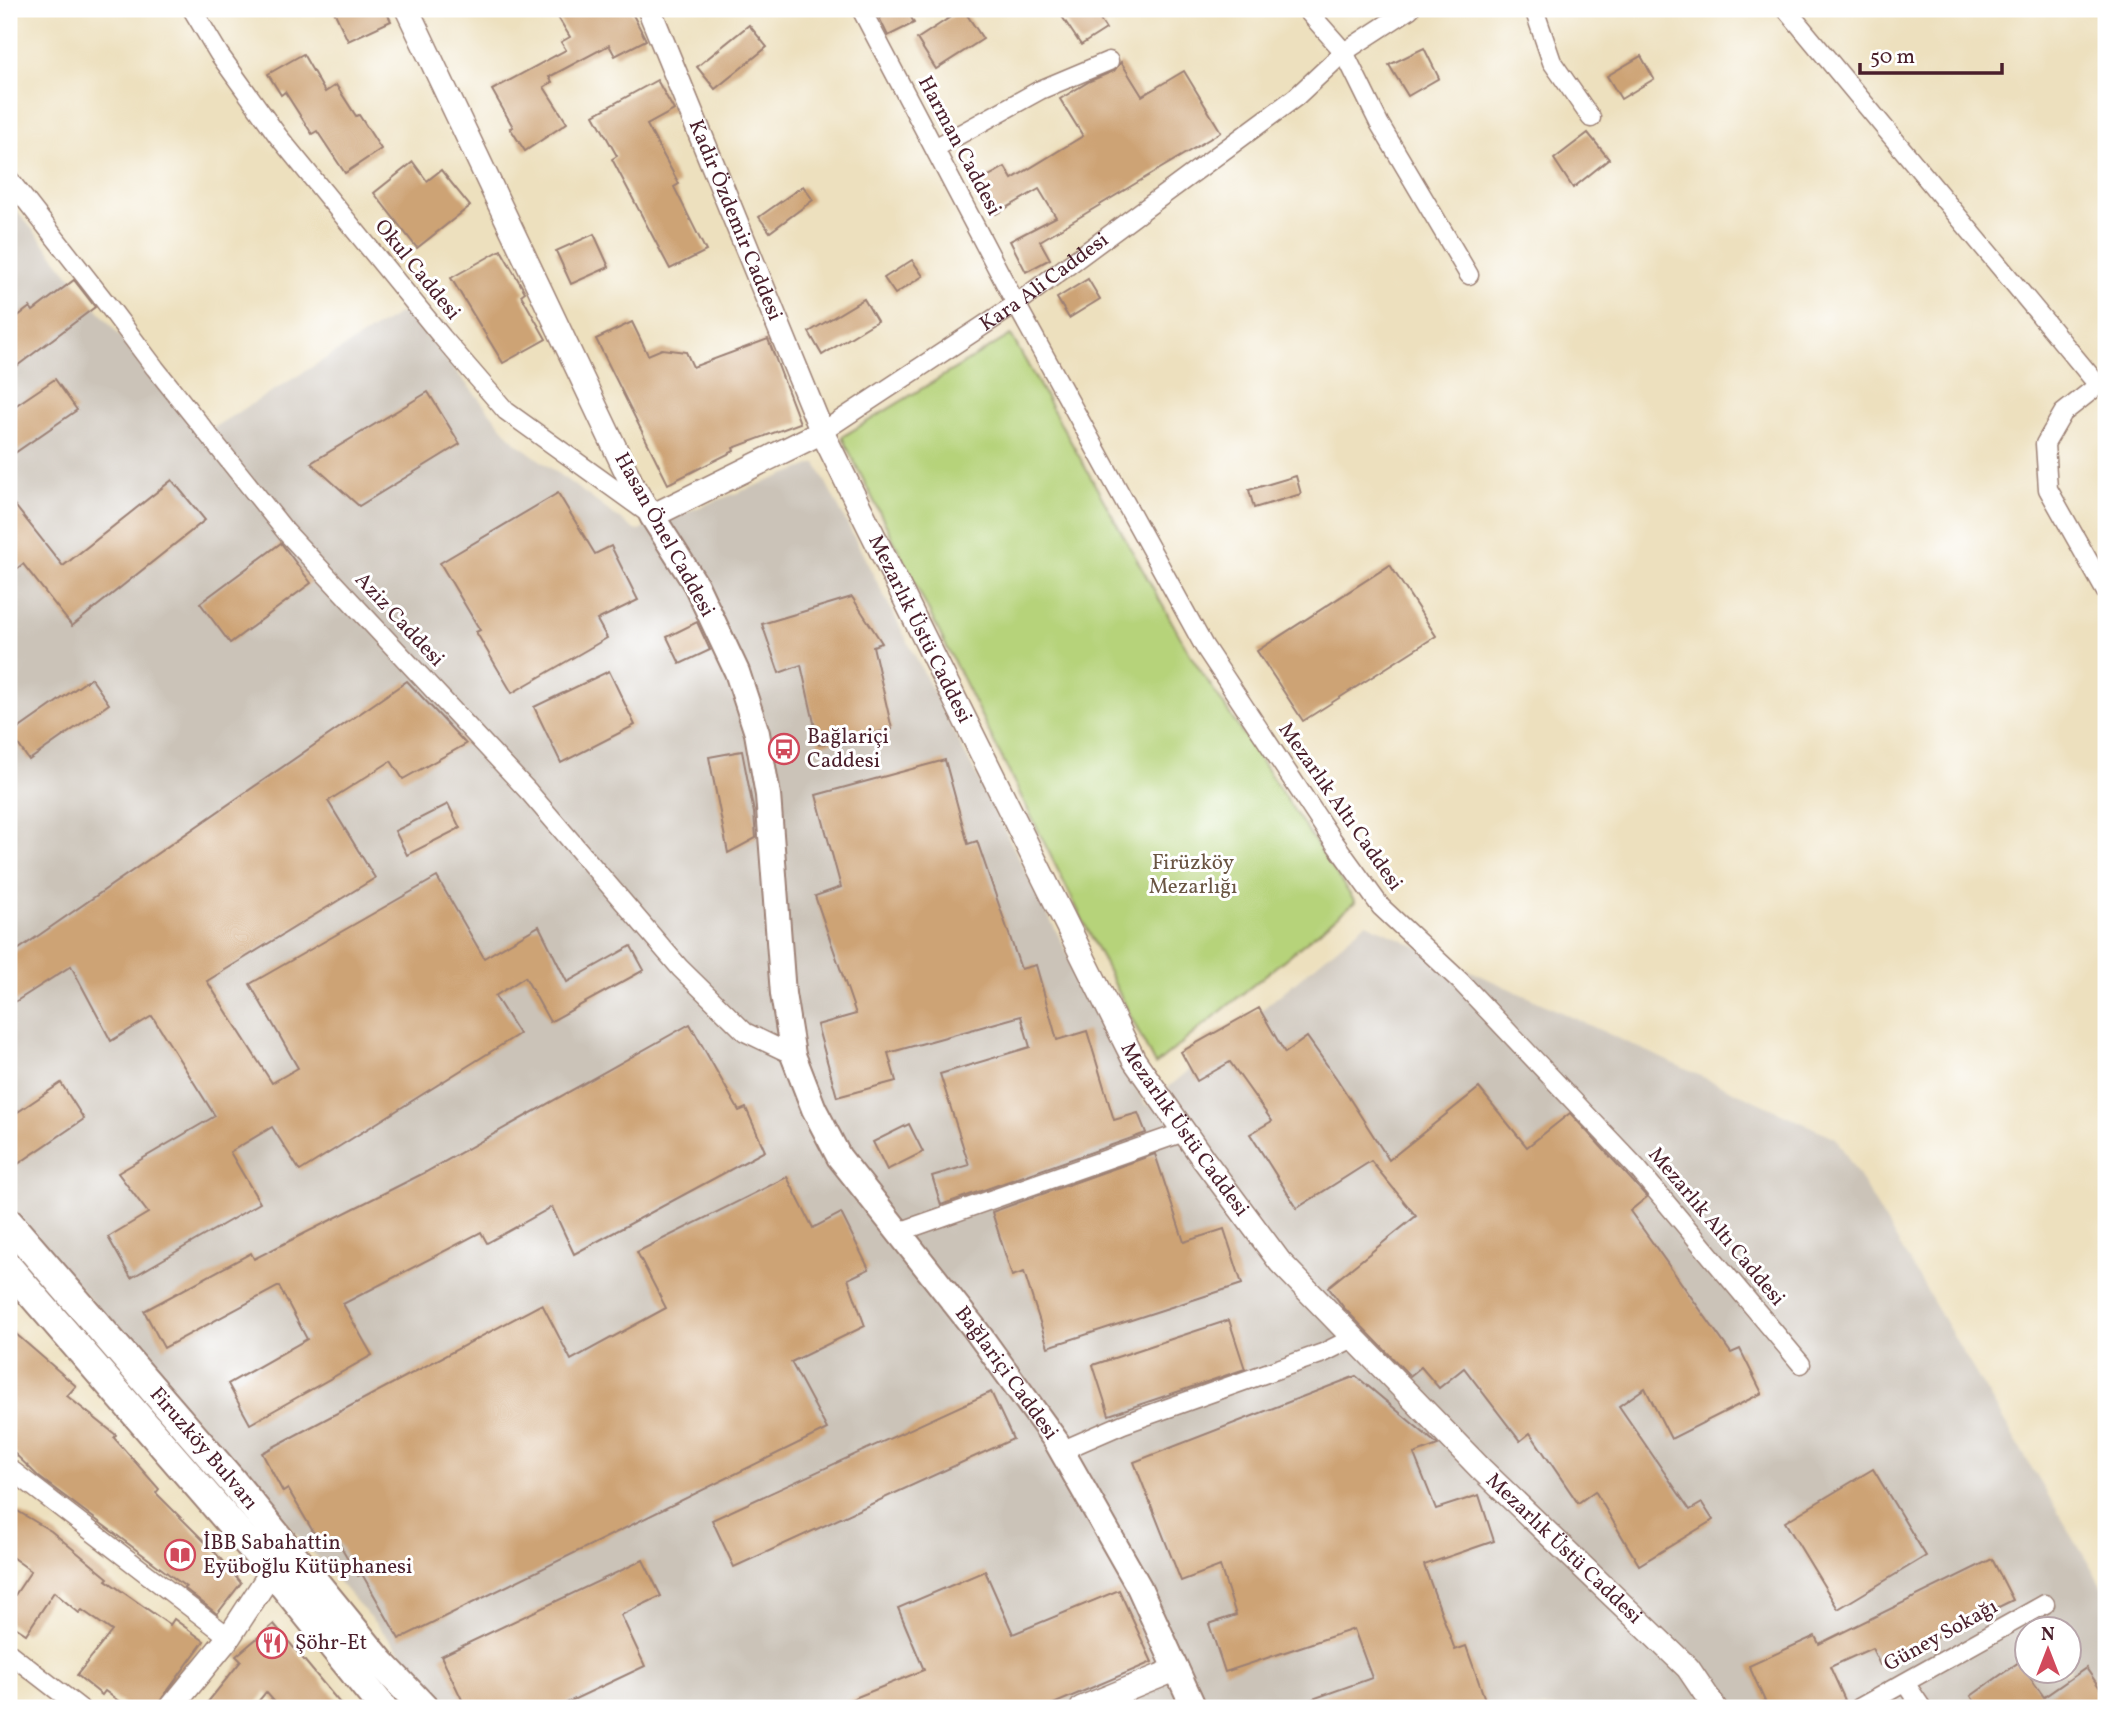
<svg xmlns="http://www.w3.org/2000/svg" width="2115" height="1717" font-family="Vollkorn,serif">
<style>
.industrial{fill:#cbc3b8;fill-rule:evenodd}
.green{fill:#b6d37a;stroke:#807952;stroke-width:2}
.building{fill:#cda375}
.lines{fill:none;stroke-linecap:round;stroke-linejoin:round}
.minor-casing{stroke:#9c8074;stroke-width:21}
.tertiary-casing{stroke:#9c8074;stroke-width:26}
.secondary-casing{stroke:#9c8074;stroke-width:28}
.primary-casing{stroke:#9c8074;stroke-width:32}
.minor{stroke:#fff;stroke-width:18}
.tertiary{stroke:#fff;stroke-width:23}
.secondary{stroke:#fff;stroke-width:24}
.primary{stroke:#fff;stroke-width:28}
.labels{text-anchor:middle;dominant-baseline:central;stroke-width:6;stroke-linejoin:round;paint-order:stroke}
.street-label{font-size:21px;fill:#4a1f2b;stroke:#fff}
.poi-label{font-size:21px;fill:#4a1f2b;stroke:#fff;text-anchor:start}
.park-label{font-size:21px;fill:#6a5543;stroke:#fff}
</style>
<rect width="100%" height="100%" fill="#fff"/>
<filter id="ink" filterUnits="userSpaceOnUse"><feTurbulence type="fractalNoise" baseFrequency=".0143" numOctaves="2"/><feDisplacementMap in="SourceGraphic" scale="14" xChannelSelector="R" yChannelSelector="G"/><feConvolveMatrix kernelMatrix="1 2 1 2 8 2 1 2 1" color-interpolation-filters="sRGB"/></filter>
<filter id="wash" filterUnits="userSpaceOnUse"><feTurbulence type="fractalNoise" baseFrequency=".00686" numOctaves="4" result="noise"/><feDisplacementMap in="SourceGraphic" scale="28" xChannelSelector="R" yChannelSelector="G"/><feGaussianBlur stdDeviation="1.57" result="paint"/><feColorMatrix in="noise" values="0 0 0 0 0 0 0 0 0 0 0 0 0 0 0 0 0 1.4 0 .05"/><feComposite in="paint" operator="in"/></filter>
<g filter="url(#wash)">
<rect width="100%" height="100%" fill="#ede0be"/>
<path class="industrial" d="M9,201L201,435L405,310L514,441L636,531L816,463L1146,1106L1366,923L1836,1138L2106,1593V1708H450L9,1208ZM2028,1630H2070V1672H2028Z"/>
<polygon class="green" points="1011,335 1191,656 1355,902 1155,1065 842,437"/>
<g id="blocks">
<g class="building">
<polygon points="333,9 385,9 391,21 348,41"/>
<polygon points="553,9 630,9 646,40 615,56 609,45 549,77 552,82 544,87 567,123 525,151 510,128 513,127 492,90 566,50 561,42 570,37"/>
<polygon points="875,9 907,9 914,23 888,36"/>
<polygon points="963,9 983,39 936,69 917,39"/>
<polygon points="1057,9 1093,9 1106,29 1081,45"/>
<polygon points="749,25 767,47 715,89 697,67"/>
<polygon points="1424,48 1439,78 1408,96 1389,65"/>
<polygon points="303,54 325,92 336,85 356,116 359,115 381,149 345,173 317,131 312,134 285,92 281,95 268,74"/>
<polygon points="1641,56 1654,79 1621,99 1607,76"/>
<polygon points="1121,62 1142,96 1184,71 1221,132 1040,241 1050,259 1026,272 1010,241 1056,217 1039,189 996,214 978,182 1005,167 1012,179 1083,136 1060,99 1090,81 1114,71"/>
<polygon points="657,80 674,110 647,125 679,184 674,187 706,251 670,269 612,159 617,156 594,115"/>
<polygon points="1588,133 1609,159 1573,188 1554,159"/>
<polygon points="413,162 427,181 441,170 470,206 417,248 374,193"/>
<polygon points="803,186 813,200 770,232 759,217"/>
<polygon points="594,234 609,267 571,284 556,251"/>
<polygon points="501,250 525,292 521,295 546,339 503,363 451,278"/>
<polygon points="912,260 923,276 895,294 884,278"/>
<polygon points="1088,279 1100,299 1069,318 1057,298"/>
<polygon points="74,280 95,307 9,372 9,323 30,307 33,311"/>
<polygon points="864,299 877,321 822,355 809,332"/>
<polygon points="632,322 648,355 662,349 686,352 693,367 768,339 800,423 733,448 734,451 668,484 596,339"/>
<polygon points="55,379 77,410 9,457 9,410"/>
<polygon points="428,392 460,444 359,506 311,463"/>
<polygon points="1296,476 1301,494 1254,508 1249,490"/>
<polygon points="172,480 205,520 72,626 23,564 9,575 9,498 63,566"/>
<polygon points="558,493 595,554 611,546 638,600 597,620 607,638 512,693 476,632 480,630 440,563"/>
<polygon points="281,543 311,583 230,643 200,603"/>
<polygon points="1390,565 1436,636 1303,721 1257,651"/>
<polygon points="852,597 882,643 873,646 892,729 819,745 801,665 779,673 762,624"/>
<polygon points="697,622 710,650 680,664 667,637"/>
<polygon points="609,671 635,725 561,763 534,707"/>
<polygon points="91,678 109,704 29,760 11,734"/>
<polygon points="407,681 466,744 403,779 391,761 328,801 375,878 207,981 272,1083 298,1068 250,984 437,877 484,958 539,926 567,982 631,946 644,970 550,1022 525,977 495,996 519,1034 300,1171 272,1127 230,1152 260,1203 131,1278 108,1237 148,1213 118,1173 215,1116 152,1016 111,1041 71,966 15,1002 9,993 9,956"/>
<polygon points="742,751 754,813 756,838 728,853 709,757"/>
<polygon points="945,760 968,844 977,841 1021,969 1036,965 1057,1040 1087,1031 1114,1120 1138,1113 1146,1133 941,1205 932,1176 969,1165 940,1074 1030,1047 1021,1016 888,1053 896,1081 837,1097 817,1025 856,1014 815,896 841,887 816,795"/>
<polygon points="448,804 460,828 407,855 395,831"/>
<polygon points="1259,1008 1285,1053 1307,1037 1337,1079 1389,1160 1479,1088 1527,1147 1570,1113 1628,1176 1647,1197 1630,1211 1731,1353 1740,1349 1762,1393 1671,1439 1645,1388 1619,1406 1690,1510 1702,1503 1713,1520 1639,1565 1595,1491 1578,1503 1530,1433 1520,1441 1464,1368 1439,1388 1421,1367 1410,1376 1345,1309 1328,1287 1416,1216 1371,1161 1297,1208 1250,1134 1272,1121 1230,1062 1197,1081 1181,1052"/>
<polygon points="690,1024 739,1111 746,1108 765,1151 574,1254 552,1207 487,1243 481,1232 343,1304 372,1355 250,1424 228,1384 307,1339 279,1286 164,1348 144,1311 251,1253 254,1259 426,1172"/>
<polygon points="61,1083 84,1119 9,1170 9,1118"/>
<polygon points="909,1124 923,1152 887,1170 873,1142"/>
<polygon points="1155,1154 1184,1242 1224,1229 1242,1284 1048,1347 1024,1272 1012,1276 992,1212"/>
<polygon points="787,1177 813,1228 841,1213 869,1269 848,1279 865,1326 791,1362 827,1429 399,1639 362,1574 358,1576 336,1538 321,1545 288,1489 283,1492 262,1453 542,1304 571,1360 666,1308 637,1252"/>
<polygon points="1229,1320 1245,1369 1109,1415 1093,1365"/>
<polygon points="9,1328 76,1386 67,1396 116,1435 114,1438 159,1489 156,1493 213,1550 241,1583 217,1614 184,1588 186,1587 39,1477 9,1448"/>
<polygon points="1356,1376 1438,1445 1414,1454 1436,1509 1479,1495 1494,1541 1424,1565 1455,1650 1466,1646 1488,1708 1293,1708 1293,1706 1372,1678 1354,1629 1225,1672 1209,1624 1236,1615 1220,1566 1181,1581 1134,1462"/>
<polygon points="991,1392 1013,1439 734,1567 712,1520"/>
<polygon points="1873,1469 1926,1556 1838,1609 1785,1522"/>
<polygon points="9,1506 51,1531 108,1578 106,1580 170,1625 174,1619 204,1641 155,1708 128,1708 105,1691 102,1695 77,1675 112,1631 82,1610 79,1613 54,1592 26,1634 9,1623 9,1604 31,1571 9,1555"/>
<polygon points="1992,1559 2013,1600 1880,1665 1872,1648 1830,1667 1845,1700 1827,1708 1768,1708 1749,1666 1815,1636 1819,1644"/>
<polygon points="643,1560 661,1596 621,1615 645,1666 556,1708 466,1708 441,1656"/>
<polygon points="985,1571 1013,1634 1119,1590 1152,1662 1044,1708 830,1708 924,1670 898,1608"/>
<polygon points="274,1624 344,1708 280,1708 266,1692 253,1708 203,1708 241,1661 236,1656"/>
<polygon points="2019,1662 2044,1697 2086,1668 2106,1697 2106,1708 1979,1708 1971,1696"/>
</g>
</g>
</g>
<g filter="url(#ink)">
<use href="#blocks" fill-opacity="0" stroke="#9c8074" stroke-width="2"/>
<g class="lines">
<g class="minor-casing">
<g id="minor">
<polyline points="192,9 219,54 278,136 442,337 506,411 645,511"/>
<polyline points="861,9 1016,304 1204,646 1329,835 1381,907 1460,981 1637,1168 1801,1364"/>
<polyline points="1306,9 1344,52 1379,123 1469,275"/>
<polyline points="1534,9 1552,62 1591,118"/>
<polyline points="1786,9 2098,385"/>
<polyline points="935,148 1040,90 1109,61"/>
<polyline points="9,179 110,308 155,368 286,532 529,792 680,968 745,1032 793,1055"/>
<polyline points="2106,379 2063,413 2045,444 2048,489 2106,592"/>
<path id="s1" d="M822,432L1016,304L1296,97L1344,52L1410,9"/>
<polyline points="899,1232 1184,1132"/>
<polyline points="1061,1451 1123,1424 1323,1353 1355,1337"/>
<polyline points="9,1468 229,1637"/>
<polyline points="9,1653 80,1708"/>
<polyline points="1905,1683 1922,1708"/>
<polyline points="1859,1708 2045,1604"/>
</g>
</g>
<g class="tertiary-casing">
<g id="tertiary">
<polyline points="407,9 634,488 652,516 822,432"/>
<path id="s2" d="M649,9L822,432L1134,1060L1204,1160L1280,1262L1481,1469L1688,1668L1715,1708"/>
<polyline points="171,1708 229,1637 272,1571"/>
<polyline points="1082,1708 1177,1669"/>
</g>
</g>
<g class="secondary-casing">
<g id="secondary">
<path id="s3" d="M652,516L696,585L737,672L757,733L768,795L783,994L793,1055L814,1109L839,1157L975,1329L1056,1441L1139,1587L1194,1708"/>
</g>
</g>
<g class="primary-casing">
<g id="primary">
<path id="s4" d="M9,1223L233,1482L381,1663L424,1708"/>
<polyline points="9,1268 272,1571 383,1708"/>
</g>
</g>
<use href="#minor" class="minor"/>
<use href="#tertiary" class="tertiary"/>
<use href="#secondary" class="secondary"/>
<use href="#primary" class="primary"/>
</g>
</g>
<defs>
<g id="bus-ring" transform="scale(1.575)"><circle r="9.5" fill="#fff" stroke="#d1495b" stroke-width="1.5"/><path d="M-5-6H5V4H4V6H2V4H-2V6H-4V4H-5ZM-3.5-4V0h7V-4ZM-3.5 1.2v1.5H-2V1.2ZM2 1.2v1.5H3.5V1.2Z" fill="#d1495b"/></g>
<g id="library-ring" transform="scale(1.575)"><circle r="9.5" fill="#fff" stroke="#d1495b" stroke-width="1.5"/><path d="M-6-4Q-3-5.5-.7-3.5V5Q-3 3-6 4ZM6-4Q3-5.5 .7-3.5V5Q3 3 6 4Z" fill="#d1495b"/></g>
<g id="restaurant-ring" transform="scale(1.575)"><circle r="9.5" fill="#fff" stroke="#d1495b" stroke-width="1.5"/><path d="M-5-6h1v4h1v-4h1v4h1v-4h1v5L-1.5 .5V6h-2V.5L-5-1ZM5-6V6H3V1.5H1.5Q1.5-4 5-6Z" fill="#d1495b"/></g>
</defs>
<g fill-rule="evenodd">
<use href="#bus-ring" x="784" y="749"/>
<use href="#library-ring" x="180" y="1555"/>
<use href="#restaurant-ring" x="272" y="1643"/>
</g>
<g class="labels">
<g class="street-label">
<text transform="translate(959 146) rotate(62)">Harman Caddesi</text>
<text stroke="none"><textPath href="#s2" startOffset="228">Kadir Özdemir Caddesi</textPath></text>
<text transform="translate(417 270) rotate(51)">Okul Caddesi</text>
<text stroke="none"><textPath href="#s1" startOffset="268">Kara Ali Caddesi</textPath></text>
<text transform="translate(664 535) rotate(61)">Hasan Önel Caddesi</text>
<text transform="translate(399 620) rotate(47)">Aziz Caddesi</text>
<text stroke="none"><textPath href="#s2" startOffset="677">Mezarlık Üstü Caddesi</textPath></text>
<text transform="translate(1340 807) rotate(55)">Mezarlık Altı Caddesi</text>
<text stroke="none"><textPath href="#s2" startOffset="1244">Mezarlık Üstü Caddesi</textPath></text>
<text transform="translate(1716 1227) rotate(50)">Mezarlık Altı Caddesi</text>
<text stroke="none"><textPath href="#s3" startOffset="952">Bağlariçi Caddesi</textPath></text>
<text stroke="none"><textPath href="#s4" startOffset="298">Firuzköy Bulvarı</textPath></text>
<text stroke="none"><textPath href="#s2" startOffset="1811">Mezarlık Üstü Caddesi</textPath></text>
<text transform="translate(1941 1636) rotate(-29)">Güney Sokağı</text>
</g>
<g class="poi-label">
<text x="807" y="737">Bağlariçi<tspan x="807" dy="24">Caddesi</tspan></text>
<text x="203" y="1543">İBB Sabahattin<tspan x="203" dy="24">Eyüboğlu Kütüphanesi</tspan></text>
<text x="295" y="1643">Şöhr-Et</text>
</g>
<g class="park-label">
<text x="1193" y="863">Firüzköy<tspan x="1193" dy="24">Mezarlığı</tspan></text>
</g>
</g>
<rect width="2115" height="1717" fill="none" stroke="#fff" stroke-width="35"/>
<g transform="translate(2048 1650)"><circle r="33" fill="#ffffff" stroke="#b7a5aa" stroke-width="2"/>
<path d="M0-5L12 26L0 18L-12 26Z" fill="#d1495b"/>
<text y="-10" font-size="19" font-weight="bold" text-anchor="middle" fill="#4a1f2b">N</text>
</g>
<path d="M1860 63v10h142v-10" fill="none" stroke="#4a1f2b" stroke-width="3.5"/>
<text x="1870" y="63" font-size="21" fill="#4a1f2b" stroke="#ffffff" stroke-width="5" paint-order="stroke">50 m</text>
</svg>
